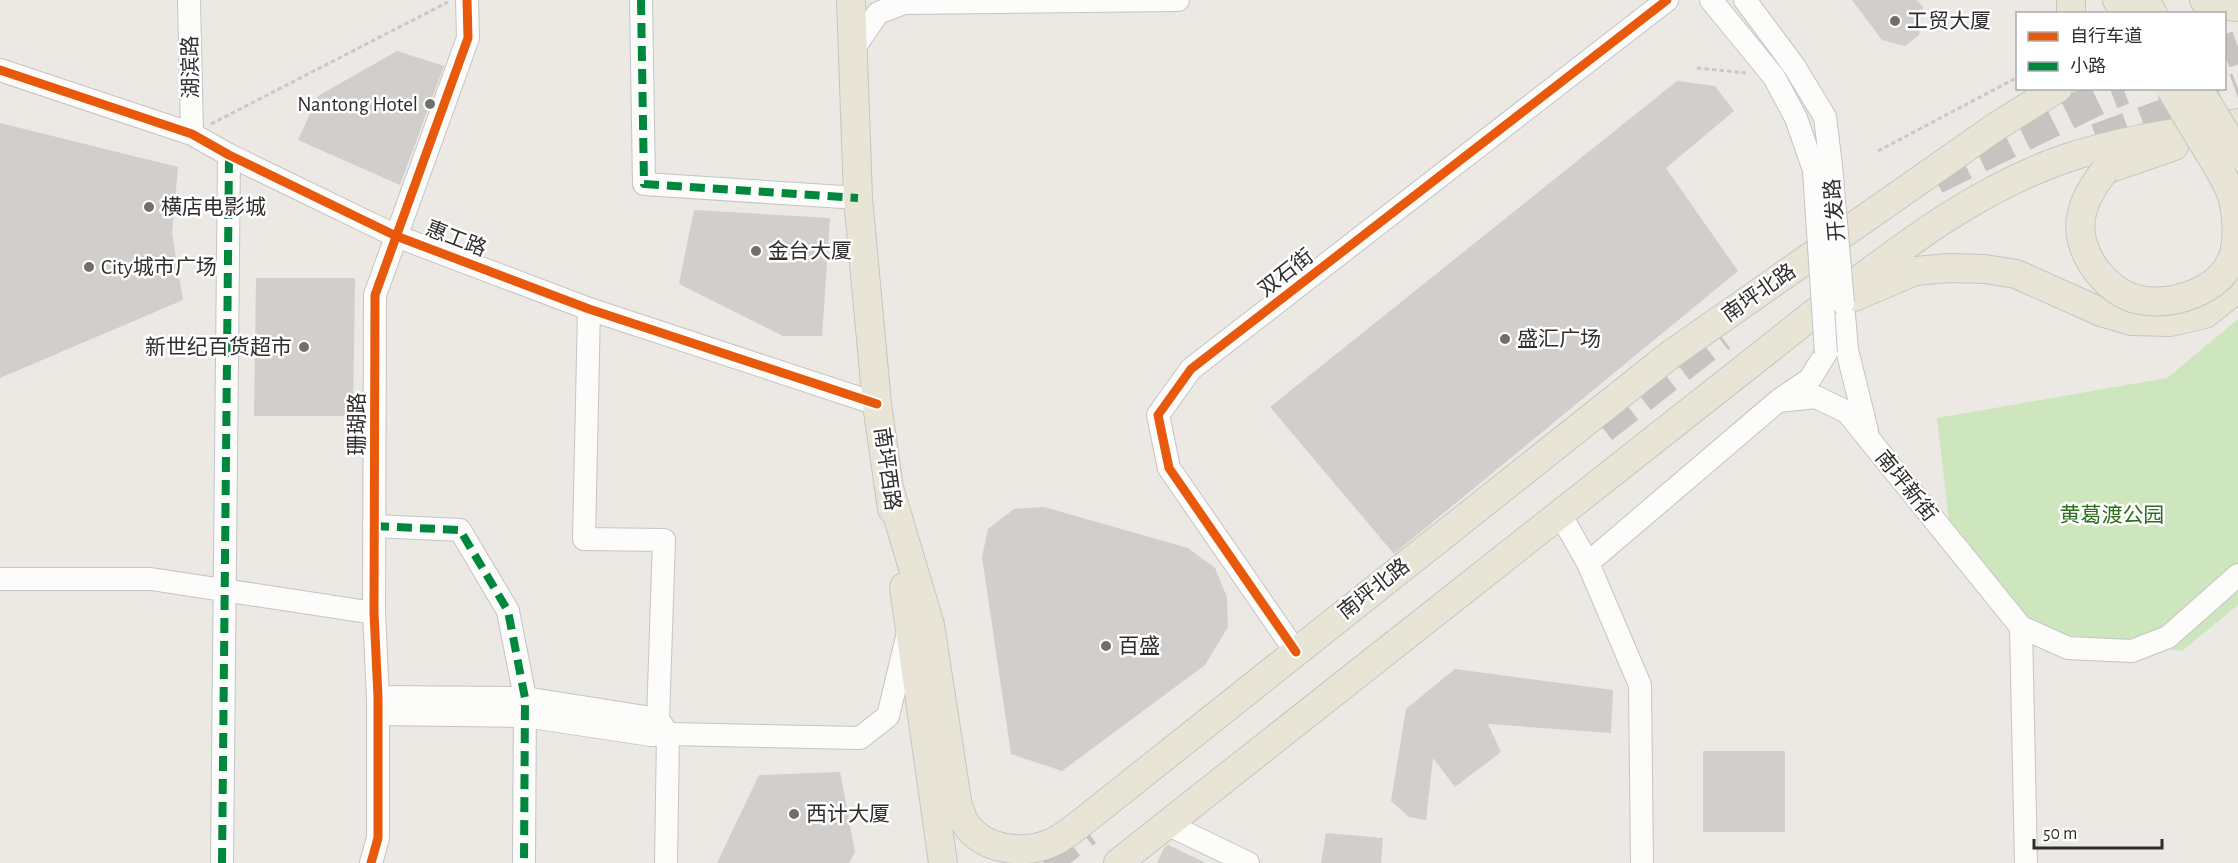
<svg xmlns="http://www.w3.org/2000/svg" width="2238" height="863" font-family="'Alegreya Sans','Noto Sans SC',sans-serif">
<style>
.green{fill:#cee6be}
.building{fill:#d1cecb}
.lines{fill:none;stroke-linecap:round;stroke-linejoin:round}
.highway-tunnel{stroke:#c6c3c0;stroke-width:33;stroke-dasharray:33 16;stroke-linecap:butt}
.minor-casing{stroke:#c5c4c5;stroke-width:24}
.major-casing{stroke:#c6c5c4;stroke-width:30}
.path{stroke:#c9c9c8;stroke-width:3;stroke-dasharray:4.5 3;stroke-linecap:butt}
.minor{stroke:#fcfcfb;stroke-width:22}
.major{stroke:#e8e4d6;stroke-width:28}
.minor-bridge-casing{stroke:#c5c4c5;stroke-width:24;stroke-linecap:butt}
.major-bridge-casing{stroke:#c6c5c4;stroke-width:30;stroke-linecap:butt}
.minor-bridge{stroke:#fcfcfb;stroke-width:22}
.major-bridge{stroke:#e8e4d6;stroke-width:28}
.quiet{stroke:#00873e;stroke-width:8;stroke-dasharray:15 8;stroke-linecap:butt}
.cycleway-casing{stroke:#fff;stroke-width:13}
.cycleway{stroke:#e8590c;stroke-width:9}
.poi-dot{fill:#706f6e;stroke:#fff;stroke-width:2}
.labels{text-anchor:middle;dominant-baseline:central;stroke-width:5;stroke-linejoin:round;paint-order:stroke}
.poi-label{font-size:21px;fill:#2e2e2e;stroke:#fff;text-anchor:start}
.street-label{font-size:21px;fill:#2e2e2e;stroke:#fff}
.park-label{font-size:21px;fill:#2c6e1b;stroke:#fff}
</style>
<rect width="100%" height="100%" fill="#ece8e4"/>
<polygon class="green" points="2238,319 2238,605 2182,651 2032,630 1949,522 1937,418 2167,378"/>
<g class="building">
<polygon points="1852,0 1917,0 1923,7 1919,35 1905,46 1882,40"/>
<polygon points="397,51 444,66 400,185 298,140 318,96"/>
<polygon points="1677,81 1715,86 1734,111 1666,168 1738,271 1394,554 1270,407"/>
<polygon points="0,123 178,167 172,233 183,300 0,378"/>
<polygon points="694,210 830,218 822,336 783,336 679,284"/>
<polygon points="256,278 355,278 353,416 254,416"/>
<polygon points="1044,507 1188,548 1215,568 1227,597 1228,627 1205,665 1062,771 1011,754 982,557 988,529 1014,509"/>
<polygon points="1455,669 1613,690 1611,733 1488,724 1501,752 1455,787 1433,758 1426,820 1409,817 1391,801 1406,709"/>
<rect x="1703" y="751" width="82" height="81"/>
<polygon points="840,772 855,852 849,863 717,863 759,775"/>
<polygon points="1326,833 1383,838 1381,863 1321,863"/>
<polygon points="1168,845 1206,863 1157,863 1164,848"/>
</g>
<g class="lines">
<g class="highway-tunnel">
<polyline points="2224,52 2238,47"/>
<polyline points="2097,140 2238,89"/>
<polyline points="1935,178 2105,95 2123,88"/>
<polyline points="1602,427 1720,335"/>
<polyline points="1044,863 1086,830"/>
</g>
<g class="minor-casing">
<g id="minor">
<polyline points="189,0 192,134"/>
<polyline points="641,0 644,184 858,198"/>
<polyline points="1711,0 1774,77 1796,118 1814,170"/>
<polyline points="1745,0 1794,66 1825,117 1831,166"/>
<polyline points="852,51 878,13 904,3 1178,0"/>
<polyline points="0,70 192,134 229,155 396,236 589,309 877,404"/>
<polyline points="1843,303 1847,350 1867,431"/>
<polyline points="589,309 584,539 664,540 658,719 651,735"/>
<polyline points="1782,398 1810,379 1826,353"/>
<polyline points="1560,514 1588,563 1640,685 1642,863"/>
<polyline points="374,526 460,530 508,611 525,698 524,863"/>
<polyline points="1588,563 1778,401 1816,397 1847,412 2021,627 2026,863"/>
<polyline points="0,579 151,579 374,613"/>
<polyline points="2021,627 2068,648 2132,651 2168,637 2238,575"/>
<polyline points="1296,652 1169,468 1158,415 1191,369 1667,0"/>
<polyline points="378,697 525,698 658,719 668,734 666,863"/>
<polyline points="378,714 525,716 651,735 668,734 860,738 888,716 908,633"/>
<polyline points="1167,824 1248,863"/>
<polyline points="222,863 229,155"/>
<polyline points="371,863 378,838 378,697 374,613 375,295 468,38 467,0"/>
</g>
</g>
<g class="major-casing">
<g id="major">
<polyline points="851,0 858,198 877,404 892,509"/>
<polyline points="2117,0 2125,14"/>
<polyline points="2145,0 2153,14"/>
<polyline points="2204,0 2212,4 2238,7"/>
<polyline points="2071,14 2071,0"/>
<polyline points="2105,170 2174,146"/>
<polyline points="1854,297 1915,271 1950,268 1985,269 2016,274 2101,312 2132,321 2170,322 2205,314 2238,288"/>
<path d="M890,491L930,625L958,807C961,812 962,819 966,824C983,850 1024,855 1051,843C1058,840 1064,835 1071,831L1670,355L1997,126L2058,88"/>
<polyline points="904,587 943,863"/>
<path d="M1118,863L1812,315C1891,256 1969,192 2064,159C2120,140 2179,132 2238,123"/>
</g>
</g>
<g class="path">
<polyline points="1697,68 1746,73"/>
<polyline points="211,124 448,2"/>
<polyline points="1878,151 2018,77"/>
</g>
<use href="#minor" class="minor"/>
<use href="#major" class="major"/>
<g class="minor-bridge-casing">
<g id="minor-bridge">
<polyline points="1831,166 1843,303"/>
<polyline points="1814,170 1826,353"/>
</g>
</g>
<g class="major-bridge-casing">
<g id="major-bridge">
<polyline points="2198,88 2238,154"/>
<path d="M2105,170C2094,185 2084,199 2081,218C2075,252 2107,294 2140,300C2175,306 2222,291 2234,254C2238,238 2237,216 2233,199C2228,183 2217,166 2208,151C2195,130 2183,109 2170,88"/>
</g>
</g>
<use href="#minor-bridge" class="minor-bridge"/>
<use href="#major-bridge" class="major-bridge"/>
<g class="quiet">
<polyline points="641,0 644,184 858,198"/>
<polyline points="374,526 460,530 508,611 525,698 524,863"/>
<polyline points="222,863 229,155"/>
</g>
<g class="cycleway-casing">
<g id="cycleway">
<polyline points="0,70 192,134 229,155 396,236 589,309 877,404"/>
<polyline points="1296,652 1169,468 1158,415 1191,369 1667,0"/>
<polyline points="371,863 378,838 378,697 374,613 375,295 468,38 467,0"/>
</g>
</g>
<use href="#cycleway" class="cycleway"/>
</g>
<g class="poi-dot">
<circle cx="1895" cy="21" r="6"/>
<circle cx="430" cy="104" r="6"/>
<circle cx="149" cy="207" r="6"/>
<circle cx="756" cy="251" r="6"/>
<circle cx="89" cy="267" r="6"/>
<circle cx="1505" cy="339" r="6"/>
<circle cx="304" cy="347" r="6"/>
<circle cx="1106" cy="646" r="6"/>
<circle cx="794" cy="814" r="6"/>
</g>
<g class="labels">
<g class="poi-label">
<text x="1907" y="21">工贸大厦</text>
<text x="418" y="104" text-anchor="end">Nantong Hotel</text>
<text x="161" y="207">横店电影城</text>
<text x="768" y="251">金台大厦</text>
<text x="101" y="267">City城市广场</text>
<text x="1517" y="339">盛汇广场</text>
<text x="292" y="347" text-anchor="end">新世纪百货超市</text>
<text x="1118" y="646">百盛</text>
<text x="806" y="814">西计大厦</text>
</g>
<g class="street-label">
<text transform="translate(191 67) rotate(-91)">湖滨路</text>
<text transform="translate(1835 210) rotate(-95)">开发路</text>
<text transform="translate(456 239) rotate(21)">惠工路</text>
<text transform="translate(1286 273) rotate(-38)">双石街</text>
<text transform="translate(1759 293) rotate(-35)">南坪北路</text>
<text transform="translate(357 424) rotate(-90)">珊瑚路</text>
<text transform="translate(887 469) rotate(82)">南坪西路</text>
<text transform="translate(1906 486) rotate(51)">南坪新街</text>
<text transform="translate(1374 589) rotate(-38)">南坪北路</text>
</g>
<g class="park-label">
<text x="2112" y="515">黄葛渡公园</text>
</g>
</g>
<rect x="2016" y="12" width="210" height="78" fill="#ffffff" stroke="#ababab" stroke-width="1.5"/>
<rect x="2028" y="32" width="30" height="9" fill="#e8590c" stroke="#ababab" stroke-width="1.5"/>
<text x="2070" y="42" font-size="18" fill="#2e2e2e">自行车道</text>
<rect x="2028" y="62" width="30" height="9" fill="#00873e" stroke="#ababab" stroke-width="1.5"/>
<text x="2070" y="72" font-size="18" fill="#2e2e2e">小路</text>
<path d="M2034 839v9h128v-9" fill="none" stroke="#2e2e2e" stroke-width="3"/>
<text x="2043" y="839" font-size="18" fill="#2e2e2e" stroke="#ffffff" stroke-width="4.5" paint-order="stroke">50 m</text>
</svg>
